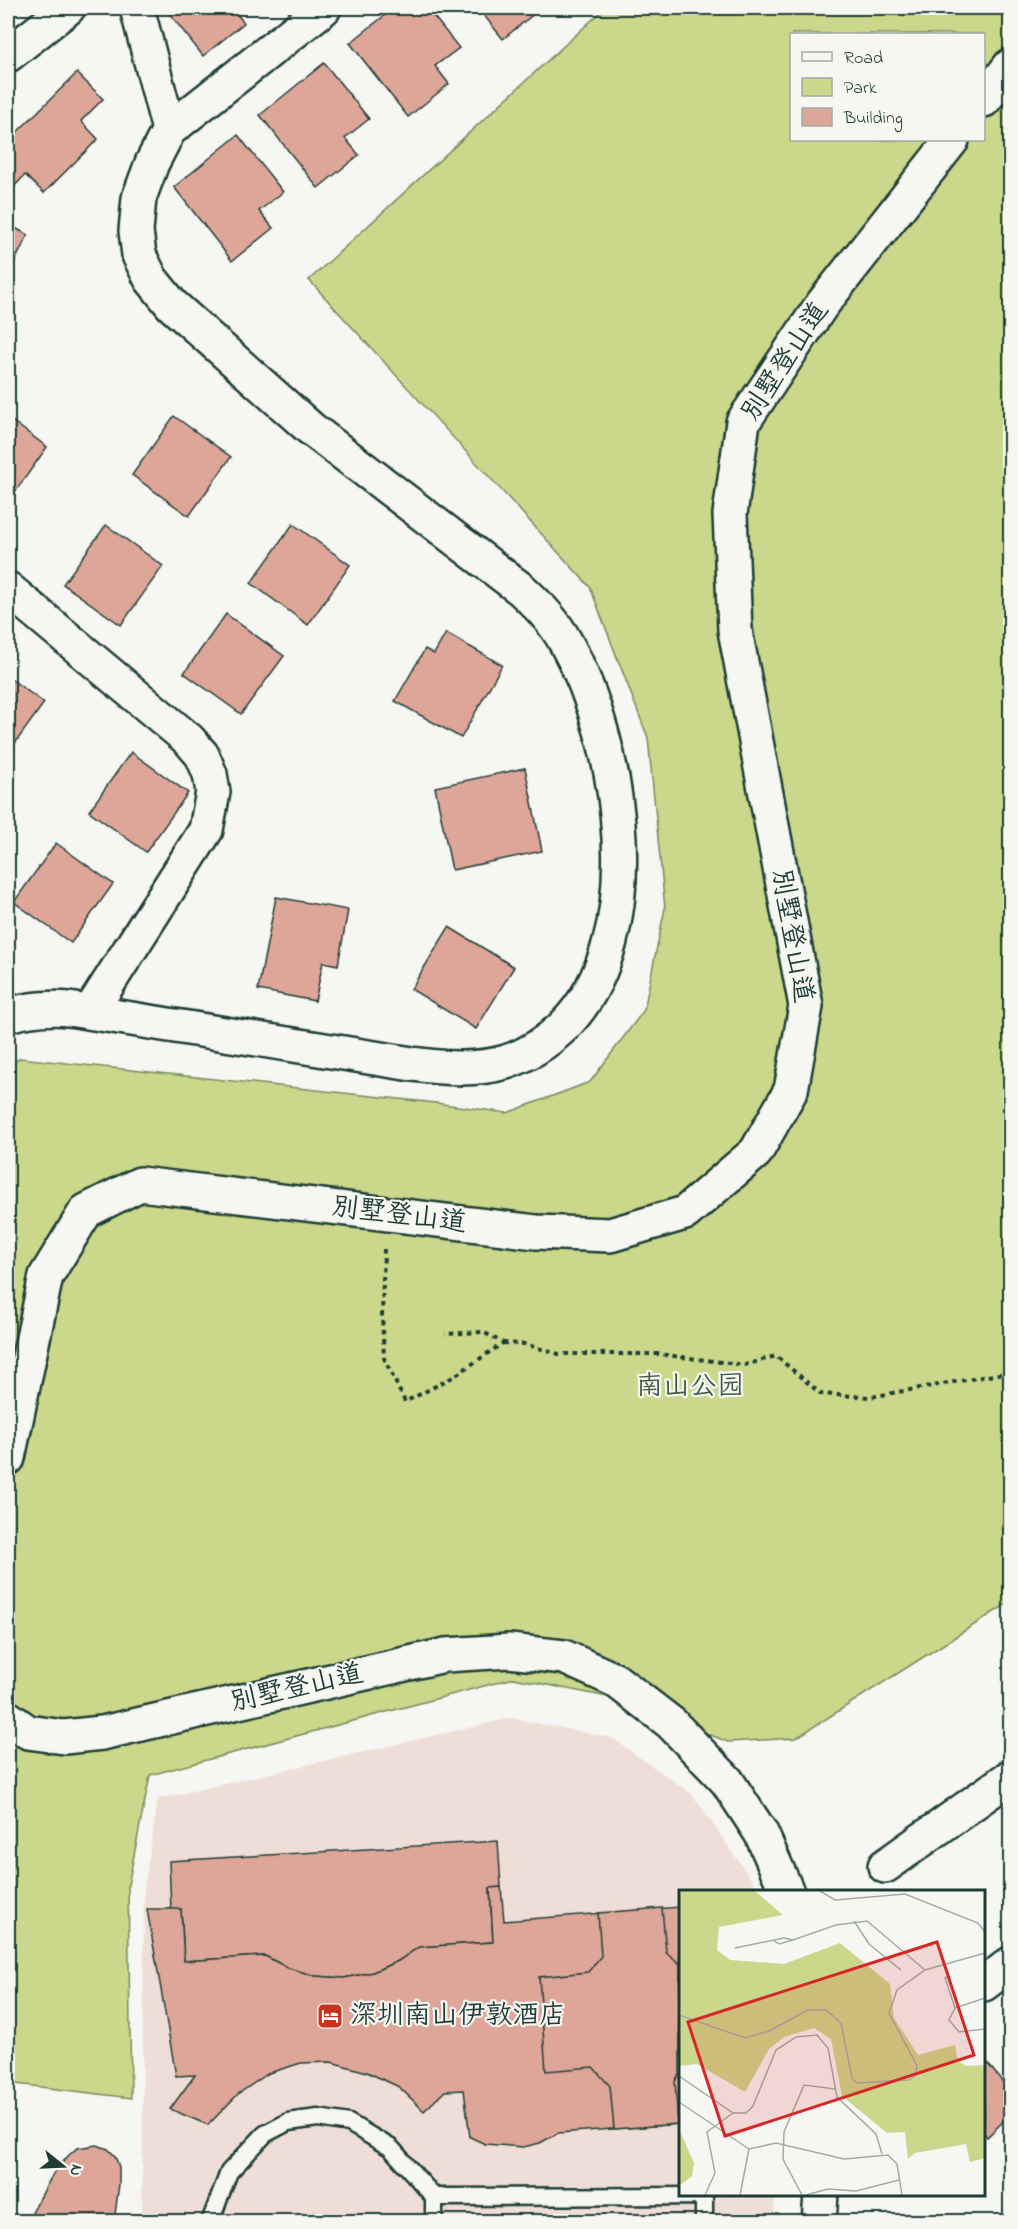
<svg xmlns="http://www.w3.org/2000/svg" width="1018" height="2229" font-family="'Indie Flower','LXGW WenKai TC',sans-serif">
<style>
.built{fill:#efded7}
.green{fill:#cbd78a;stroke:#758a5f;stroke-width:1.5;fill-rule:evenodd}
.building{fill:#dea699;stroke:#1f3d34;stroke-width:1.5}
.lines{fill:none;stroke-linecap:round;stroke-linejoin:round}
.lane-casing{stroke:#1f3d34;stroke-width:21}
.street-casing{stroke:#1f3d34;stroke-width:38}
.path{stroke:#1f3d34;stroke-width:4;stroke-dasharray:4.5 4.5;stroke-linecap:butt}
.lane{stroke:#f6f6f2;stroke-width:16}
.street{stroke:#f6f6f2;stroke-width:33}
.labels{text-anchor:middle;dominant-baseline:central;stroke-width:4.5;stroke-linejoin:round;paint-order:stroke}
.street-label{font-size:27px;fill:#1f3d34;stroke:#f6f6f2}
.park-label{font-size:27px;fill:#415c45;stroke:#f6f6f2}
.poi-label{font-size:27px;fill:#1f3d34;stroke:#f6f6f2;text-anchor:start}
.inset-road{fill:none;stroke:#a0aca6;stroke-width:1.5}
.view{fill:#d62828;fill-opacity:0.15;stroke:#d62828;stroke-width:3}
.inset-edge{fill:none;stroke:#1f3d34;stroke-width:3}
</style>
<rect width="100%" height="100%" fill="#f6f6f2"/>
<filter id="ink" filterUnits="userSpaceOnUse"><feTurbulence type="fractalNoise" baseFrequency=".0167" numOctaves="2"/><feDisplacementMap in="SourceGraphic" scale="12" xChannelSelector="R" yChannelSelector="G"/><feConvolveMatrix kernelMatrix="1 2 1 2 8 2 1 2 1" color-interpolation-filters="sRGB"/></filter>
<g filter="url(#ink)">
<polygon class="built" points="511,1718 612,1738 692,1794 756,1886 757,1891 680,1892 680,2194 775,2195 774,2221 142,2222 144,1889 158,1799"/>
<path class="green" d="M605,8H1010V1602L796,1738L728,1742L622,1700L514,1678L150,1775L128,1885L131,2098L8,2083V1066L20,1058L436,1103L507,1113L590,1082L644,1010L665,908L648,738L590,587L309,280ZM792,34H984V140H792Z"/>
<g class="building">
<polygon points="165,8 232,8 244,23 203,56"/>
<polygon points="394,8 427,8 459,48 435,66 449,84 408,117 350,43"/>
<polygon points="478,8 541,8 503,39"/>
<polygon points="324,63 369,119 345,138 359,155 318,188 260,115"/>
<polygon points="77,73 103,99 81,121 98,139 44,193 25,175 8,193 8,141"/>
<polygon points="238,135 283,192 259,211 273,228 232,261 174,187"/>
<polygon points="8,224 28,235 8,275"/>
<polygon points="174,416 231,457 189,516 132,475"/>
<polygon points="8,418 47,447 8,502"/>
<polygon points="293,524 350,565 308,625 251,583"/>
<polygon points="106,525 163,566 121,625 63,584"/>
<polygon points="226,614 284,656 241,714 184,673"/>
<polygon points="446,633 502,665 461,738 395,701 425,649 434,654"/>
<polygon points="8,677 44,703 8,753"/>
<polygon points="131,752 188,793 146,852 89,811"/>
<polygon points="525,768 542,851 452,870 435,787"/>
<polygon points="56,843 113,884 71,943 14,902"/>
<polygon points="276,897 348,910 338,965 323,962 315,1001 258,990"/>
<polygon points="449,927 514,967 476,1029 411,989"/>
<polygon points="498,1841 501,1887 490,1888 493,1942 419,1947 398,1961 373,1972 344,1978 315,1976 288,1968 265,1956 184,1961 181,1909 171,1910 169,1861"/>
<polygon points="501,1887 504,1921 680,1907 680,2124 558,2133 540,2143 523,2147 485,2144 470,2137 464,2090 445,2091 424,2111 399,2087 367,2072 331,2062 301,2063 269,2073 238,2094 208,2125 170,2109 195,2075 176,2076 147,1909 181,1909 184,1961 265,1956 288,1968 315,1976 344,1978 373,1972 398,1961 419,1947 493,1942 490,1888"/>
<polygon points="662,1908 666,1952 680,1964 680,2073 675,2081 678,2124 614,2129 610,2086 593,2067 546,2071 539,1977 588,1972 601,1956 598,1913"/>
<polygon points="984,2059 1010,2091 1010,2115 987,2137 984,2133"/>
<polygon points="97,2145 108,2149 115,2156 119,2167 119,2184 114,2222 27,2222 53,2174 68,2156 77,2148"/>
<polygon points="557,2215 595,2216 595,2222 556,2222"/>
</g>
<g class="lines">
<g class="lane-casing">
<g id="lane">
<polyline points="434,2197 704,2196 704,2222"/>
<polyline points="210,2222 229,2172 265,2134 288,2122 318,2118 349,2123 391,2148 434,2197 434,2222"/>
</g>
</g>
<g class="street-casing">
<g id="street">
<polyline points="137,8 169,130"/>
<polyline points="8,55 68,8"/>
<polyline points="984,100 1010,66"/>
<polyline points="8,589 189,740 202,755 210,774 213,792 206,830 90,1012"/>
<path d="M8,1015C29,1009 47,1007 69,1009L412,1064C443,1068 475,1071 506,1062C528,1055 547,1042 564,1026C653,937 621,742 566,643C555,622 539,606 522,590L310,428L172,305L151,279L139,255L136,231L139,198L152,163L169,130L324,8"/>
<polyline points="8,1458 46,1276 86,1211 140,1184 536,1232 610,1235 685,1213 756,1152 791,1090 806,1006 735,630 730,514 743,422 821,306 952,140"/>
<polyline points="8,1718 28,1732 64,1737 102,1733 445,1655 509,1651 564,1657 615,1680 671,1723 727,1781 761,1833 787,1892"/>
<polyline points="885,1866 1010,1777"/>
<polyline points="984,1984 1010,1964"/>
<polyline points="819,2222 821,2194"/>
</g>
</g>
<g class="path">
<polyline points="384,1249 382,1315 384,1358 405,1402 453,1377 503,1343 483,1332 445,1334"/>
<polyline points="503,1343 524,1344 559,1354 658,1354 745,1365 776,1356 821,1394 870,1397 1010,1372"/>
</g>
<use href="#lane" class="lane"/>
<use href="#street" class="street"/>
</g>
</g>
<defs>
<g id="hotel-square" transform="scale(1.35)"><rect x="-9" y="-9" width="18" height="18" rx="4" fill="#c8321e" stroke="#f6f6f2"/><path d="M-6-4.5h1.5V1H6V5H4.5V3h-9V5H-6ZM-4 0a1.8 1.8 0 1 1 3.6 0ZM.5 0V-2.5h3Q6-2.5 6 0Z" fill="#fff"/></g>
</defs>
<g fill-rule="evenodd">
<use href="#hotel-square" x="330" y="2016"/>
</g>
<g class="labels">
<g class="street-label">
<text transform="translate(786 362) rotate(-57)">别墅登山道</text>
<text transform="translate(791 936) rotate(80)">别墅登山道</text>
<text transform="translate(399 1216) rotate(7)">别墅登山道</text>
<text transform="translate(297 1689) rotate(-13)">别墅登山道</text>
</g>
<g class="park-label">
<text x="690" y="1387">南山公园</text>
</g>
<g class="poi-label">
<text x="350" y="2016">深圳南山伊敦酒店</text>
</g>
</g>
<g transform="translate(679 1890)">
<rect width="306" height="306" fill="#f6f6f2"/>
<path d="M0,1H76L104,25L40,37L38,60L51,70L105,74L161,53L211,94L215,128L239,165L276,155L279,171L287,176L306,175V268L291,272L287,254L236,263L229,269L226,242L208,243L163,206L152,149L135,138L105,147L90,159L66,202L18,174L0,176ZM0,239L15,273L13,286L0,296Z" fill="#cbd78a"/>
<path class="inset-road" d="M141,1L156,10L226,4L299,33L306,42M175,31L190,54L222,80M94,50L100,54L114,50M56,58L105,48L114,50L157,35L188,31L246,80M266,74L270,86L266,88L276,118M306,108L276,118L270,130L280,142L306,139M0,125L66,148L90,141L129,120H147L162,133L173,188L178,193L230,190L237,185L238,176L210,123L218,100L246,80L306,63M0,186L54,223H67L74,216L97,160L117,147L138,145L149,158L158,207L197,244L203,264M0,212L70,259M70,259L97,253L165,269L209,265L218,274L223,305M26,305L36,283L28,242L54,223M61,305L70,259M123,305L104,269L105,242L125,195L156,199M127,305L149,299L177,301L220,290"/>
<path class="view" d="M258,52L295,165L46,246L9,132Z"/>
<rect width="306" height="306" class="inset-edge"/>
</g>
<rect width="1018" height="2229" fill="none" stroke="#f6f6f2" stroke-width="30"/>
<rect x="15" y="15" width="988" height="2199" fill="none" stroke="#1f3d34" stroke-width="2" filter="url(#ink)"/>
<rect x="790" y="33" width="195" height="108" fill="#f6f6f2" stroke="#a0aca6" stroke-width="1.5"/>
<rect x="802" y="52" width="30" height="9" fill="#f6f6f2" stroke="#a0aca6" stroke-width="1.5"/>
<text x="844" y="63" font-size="18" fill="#1f3d34">Road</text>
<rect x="802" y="78" width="30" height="18" fill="#cbd78a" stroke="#a0aca6" stroke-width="1.5"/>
<text x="844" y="93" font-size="18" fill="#1f3d34">Park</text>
<rect x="802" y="108" width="30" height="18" fill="#dea699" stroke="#a0aca6" stroke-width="1.5"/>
<text x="844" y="123" font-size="18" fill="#1f3d34">Building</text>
<g transform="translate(63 2166) rotate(108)" stroke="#f6f6f2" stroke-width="4.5" paint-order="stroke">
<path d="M0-4.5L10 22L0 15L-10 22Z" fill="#1f3d34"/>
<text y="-9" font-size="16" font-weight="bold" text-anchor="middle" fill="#1f3d34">N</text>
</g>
</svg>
